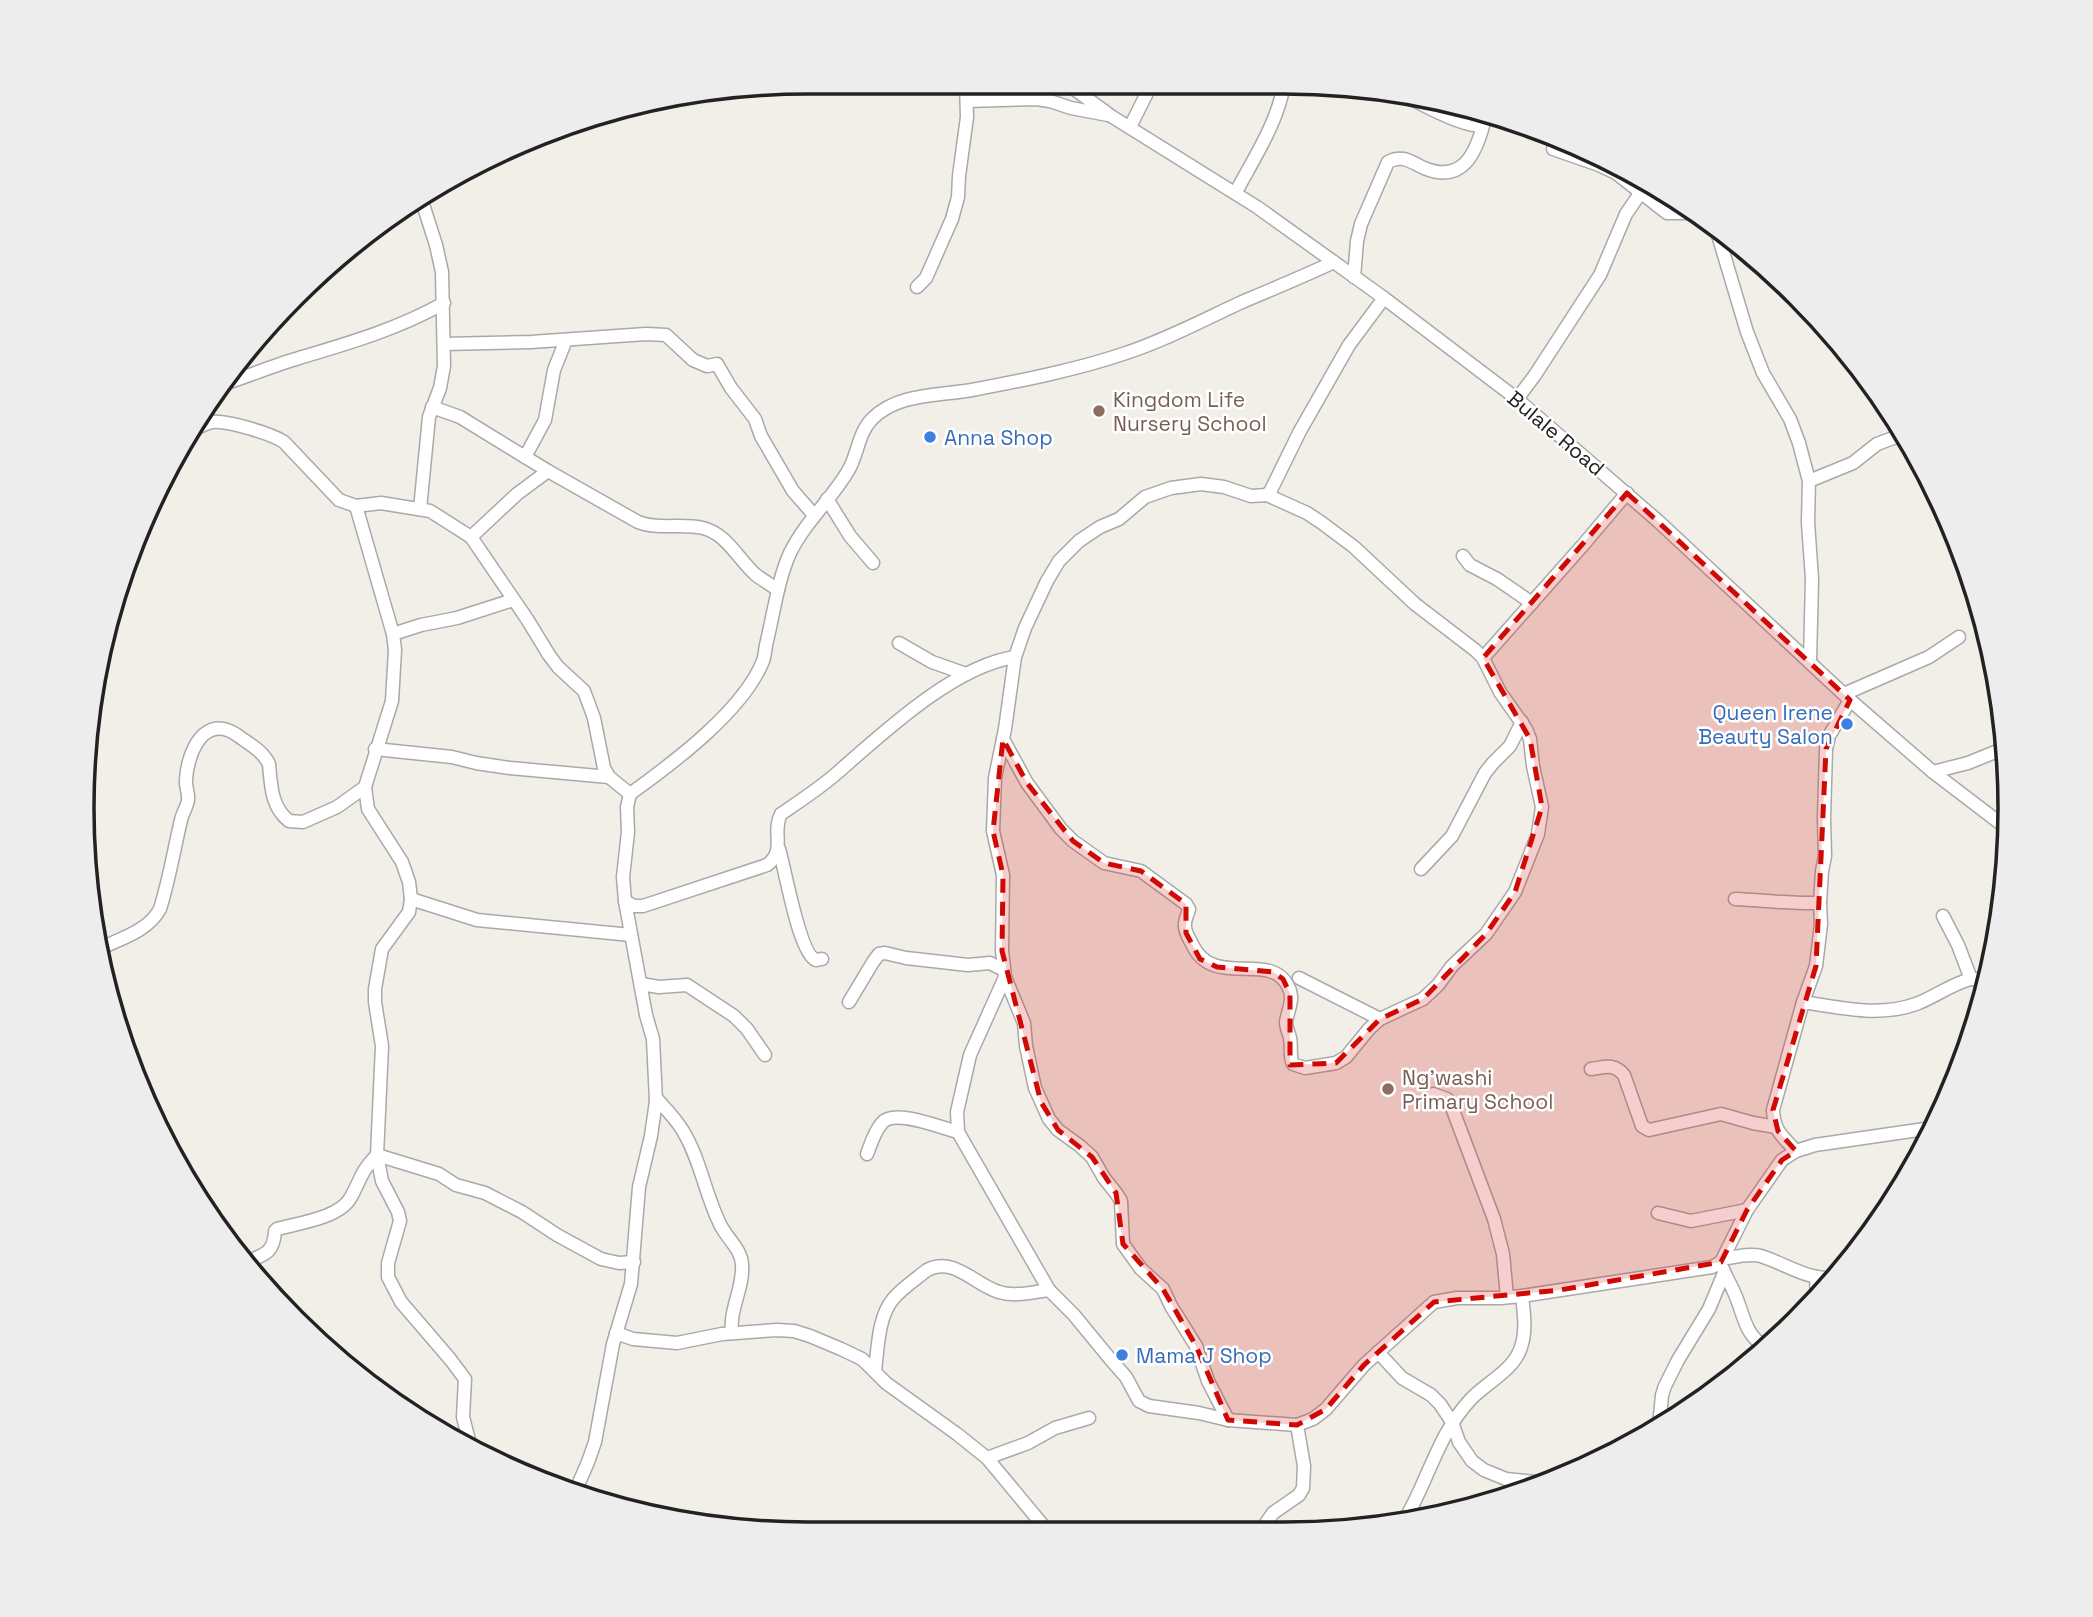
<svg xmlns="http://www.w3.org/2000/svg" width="2093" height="1617" font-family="'Space Grotesk',sans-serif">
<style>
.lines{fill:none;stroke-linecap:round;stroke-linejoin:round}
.minor-casing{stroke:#a9a9a9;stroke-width:15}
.minor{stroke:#fff;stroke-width:12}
.marked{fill:#d00904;fill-opacity:0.2;stroke:#d00904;stroke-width:5;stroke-dasharray:14 9;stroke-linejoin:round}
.education-dot{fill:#8d6e63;stroke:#fff;stroke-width:2.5}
.shop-dot{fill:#3f7fe0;stroke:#fff;stroke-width:2.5}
.labels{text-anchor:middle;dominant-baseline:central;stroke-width:5;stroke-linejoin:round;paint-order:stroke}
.education-label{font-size:21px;fill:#785e54;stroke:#fff;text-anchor:start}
.street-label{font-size:21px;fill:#222;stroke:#fff}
.shop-label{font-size:21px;fill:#366cbe;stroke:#fff;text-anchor:start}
.rim{fill:none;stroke:#222;stroke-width:3.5}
</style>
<rect width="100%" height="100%" fill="#f2efe9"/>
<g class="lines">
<g class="minor-casing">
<g id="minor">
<polyline points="1066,83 1111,116 1257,207 1384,298 1517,399 1658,521 1850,700 1933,772 2009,830"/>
<path d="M1406,96C1419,103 1465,128 1478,125C1484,123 1487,119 1490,114"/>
<polyline points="967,101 1036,99 1050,101 1071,108 1108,115"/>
<polyline points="1130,127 1152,83"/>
<polyline points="1553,149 1599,165 1616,173 1667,213 1695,213"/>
<path d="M1236,192C1254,158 1278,122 1284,84"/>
<polyline points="1715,225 1747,332 1763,373 1790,419 1799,443 1809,481 1808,522 1812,579 1810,661"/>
<path d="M1354,277L1357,241L1361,224L1388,162C1402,154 1411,162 1424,168C1462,184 1476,154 1484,122"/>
<polyline points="917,287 926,278 952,219 958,197 959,176 967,117 966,83"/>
<polyline points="1384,298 1349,345 1300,431 1271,490 1267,495 1251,496 1224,487 1201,484 1171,488 1145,497 1119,519 1100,527 1079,541 1059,561 1047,581 1025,628 1015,657 1005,729 995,778 993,831 1003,875 1002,951 1005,977 970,1055 957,1112 958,1132 1049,1290 1074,1315 1111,1360 1126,1377 1139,1401 1149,1406 1199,1413 1228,1420 1297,1425 1313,1419 1326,1409 1364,1365 1434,1302 1457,1298 1501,1298 1522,1296 1712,1267 1721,1262 1747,1210 1782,1160 1796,1151 1815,1145 1925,1129 1935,1125"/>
<polyline points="444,344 531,342 646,334 666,335 693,360 707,366 717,364 731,388 755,419 761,436 793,491 814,515"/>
<path d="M227,383C251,375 275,365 299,358C349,343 398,329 444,303"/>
<polyline points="1517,399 1535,375 1600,275 1626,214 1641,192"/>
<path d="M432,407L460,417L548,471L638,522C658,530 682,523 703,528C727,534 738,559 756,575C763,580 771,585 778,590"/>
<path d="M191,431C197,428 206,423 212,422C227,420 272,434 284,442L339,500L356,506L381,503L430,511L471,537L527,619L549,655L558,667L584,691L594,718L604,768L609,777L630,794"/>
<polyline points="525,457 545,420 554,370 566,340"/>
<polyline points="1809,481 1853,463 1877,444 1904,434"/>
<polyline points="827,499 850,536 873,563"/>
<polyline points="420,509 429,417 440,388 444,366 442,272 436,245 421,198"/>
<polyline points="471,537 517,494 548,471"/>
<polyline points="1463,556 1470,565 1497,579 1532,603"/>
<polyline points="393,634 421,625 457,618 513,600"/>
<polyline points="899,643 932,662 966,674"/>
<polyline points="1483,658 1583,545 1627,493"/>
<polyline points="1844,694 1929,657 1959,637"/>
<path d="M1003,739L1027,783L1061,829L1073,841L1104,863L1141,871L1186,904L1189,909C1188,914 1185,919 1185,924C1184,931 1189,938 1192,944C1213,990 1270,950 1288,986C1295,999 1288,1009 1286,1022C1286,1028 1289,1033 1290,1038C1292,1047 1289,1056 1293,1064L1305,1068L1336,1063L1346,1057L1369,1029L1380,1019L1423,999L1438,985L1452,966L1486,934L1515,892L1538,834L1542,807L1533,766L1530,739L1526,729L1500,692L1483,658L1475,650L1415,604L1354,547L1322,523L1307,513L1267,495"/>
<polyline points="375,749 452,757 476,763 510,768 609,777"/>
<polyline points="1933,772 1968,763 2005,748"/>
<polyline points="365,787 368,809 402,862 409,882 411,899 409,912 382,949 375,989 375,1002 382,1046 377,1155 382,1181 398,1212 400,1221 388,1263 388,1277 401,1302 450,1359 465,1379 463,1417 471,1448"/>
<path d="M779,849C785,868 799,954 816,960C818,960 820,959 822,959"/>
<polyline points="1421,869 1452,836 1485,773 1493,763 1510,746 1522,722"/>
<polyline points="411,899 477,920 631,935"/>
<path d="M1735,899C1763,900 1791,904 1820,903"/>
<path d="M625,901L634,906H643L767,865C787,850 771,833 781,814C800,801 820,788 837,773C884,732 954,666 1015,657"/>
<polyline points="1943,916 1958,945 1971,979"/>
<path d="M101,948C122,938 148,931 160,909C169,880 174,850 181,820C182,814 187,807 188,800C189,793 185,786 186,779C188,751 205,713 237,735C249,744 262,750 269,764C271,785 271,807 289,821L303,822L337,807L365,787L392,701L395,650L393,634L356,506"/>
<polyline points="1005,977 1024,1023 1026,1046 1035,1088 1049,1119 1058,1130 1080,1146 1092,1157 1104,1178 1116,1193 1121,1201 1123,1244 1141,1269 1163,1289 1171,1306 1196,1346 1208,1381 1228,1420"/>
<polyline points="1299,978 1380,1019"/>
<polyline points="641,984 659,987 687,985 734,1016 747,1029 765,1055"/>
<polyline points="849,1002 873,962 879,954 885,953 906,958 968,965 990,963 1004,970"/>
<path d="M1803,1002C1840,1008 1880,1017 1916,1004C1935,997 1951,984 1971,979H1976L1987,984"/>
<path d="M1591,1069C1605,1067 1614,1063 1624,1075L1642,1126L1649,1130L1721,1114L1753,1123L1776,1127"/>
<polyline points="1433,1094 1447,1099 1451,1105 1494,1219 1503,1254 1507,1297"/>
<path d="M656,1098C666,1109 676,1119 683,1131C700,1159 705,1193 719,1222C725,1237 741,1248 742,1264C744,1288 729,1309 732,1333"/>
<path d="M1796,1151C1782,1136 1774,1131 1773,1110L1803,1002L1816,966L1821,924L1820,903L1822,871L1825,856L1824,818L1826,749L1829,736L1850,700"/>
<path d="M867,1154C871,1144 874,1132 882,1123C894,1108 941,1128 958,1132"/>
<polyline points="1658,1213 1691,1221 1747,1210"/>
<path d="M1723,1259C1735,1257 1749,1253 1761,1256C1786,1264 1807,1280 1834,1278"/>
<path d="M246,1262C264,1255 274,1253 275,1231L277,1229C299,1223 340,1218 351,1197C361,1179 361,1171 377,1155L439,1174L456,1185L485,1193L522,1212L557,1235L601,1259L619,1263L634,1262"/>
<path d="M1723,1269C1726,1277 1730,1283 1733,1290C1744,1312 1743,1335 1767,1348"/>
<polyline points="1816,1277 1817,1299"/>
<polyline points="616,1333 633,1339 677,1343 722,1334 777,1330 794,1331 810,1336 841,1349 862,1359 886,1383 957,1434 987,1458 1046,1529"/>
<polyline points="1378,1352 1402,1378 1431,1395 1440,1404 1452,1422 1459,1442 1472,1461 1484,1470 1506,1479 1544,1483"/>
<path d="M875,1370C878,1348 878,1317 893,1299C902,1288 916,1279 927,1270C954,1256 975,1285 999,1292C1014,1297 1033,1292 1049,1290"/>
<polyline points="1659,1427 1662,1395 1665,1386 1678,1360 1709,1309 1724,1273"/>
<polyline points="987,1458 1028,1443 1055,1428 1089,1418"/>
<path d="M575,1492L588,1462L595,1442L613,1344L631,1284L639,1187L651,1136L656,1101L653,1039L646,1015L625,901L623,877L628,832L627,807L630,794C673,763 743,711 763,661C765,656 765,650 766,645C773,617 778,579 790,553C805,522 831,500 848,471C858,455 858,433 872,419C898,393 938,396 972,390C1024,380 1076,370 1126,353C1168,339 1203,320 1242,302C1273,289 1304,276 1334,262"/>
<path d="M1403,1523C1428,1482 1437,1435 1471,1399C1486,1383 1512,1371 1520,1350C1527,1332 1524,1314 1522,1296"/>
<polyline points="1262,1529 1273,1513 1299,1495 1303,1488 1304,1466 1297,1425"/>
</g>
</g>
<use href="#minor" class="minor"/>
</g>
<path class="marked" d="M1627,493L1850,700L1826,749L1816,966L1773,1110L1778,1131L1796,1151L1782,1160L1747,1210L1721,1262L1560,1290L1434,1302L1364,1365L1326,1409L1297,1425L1228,1420L1196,1346L1163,1289L1123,1244L1116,1193L1092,1157L1058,1130L1041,1102L1002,951L1003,875L993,831L1003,739L1027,783L1073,841L1104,863L1141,871L1186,904V933L1200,959L1217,967L1273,972L1283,979L1290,994V1065L1336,1063L1380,1019L1423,999L1486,934L1515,892L1542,807L1530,739L1483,658Z"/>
<g class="education-dot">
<circle cx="1099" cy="411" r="7"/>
<circle cx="1388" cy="1089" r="7"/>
</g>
<g class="shop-dot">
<circle cx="930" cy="437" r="7"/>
<circle cx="1847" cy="724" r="7"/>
<circle cx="1122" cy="1355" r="7"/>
</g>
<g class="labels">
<g class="education-label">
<text x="1113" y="399">Kingdom Life<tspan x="1113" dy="24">Nursery School</tspan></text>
<text x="1402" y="1077">Ng'washi<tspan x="1402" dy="24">Primary School</tspan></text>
</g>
<g class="street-label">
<text transform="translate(1556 433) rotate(40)">Bulale Road</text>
</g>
<g class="shop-label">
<text x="944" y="437">Anna Shop</text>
<text x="1833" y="712" text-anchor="end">Queen Irene<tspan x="1833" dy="24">Beauty Salon</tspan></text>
<text x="1136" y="1355">Mama J Shop</text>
</g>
</g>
<path d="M0 0H2093V1617H0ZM808 94H1284A714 714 0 0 1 1998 808V808A714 714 0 0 1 1284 1522H808A714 714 0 0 1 94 808V808A714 714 0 0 1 808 94Z" fill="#ededed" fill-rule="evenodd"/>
<path class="rim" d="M808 94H1284A714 714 0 0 1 1998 808V808A714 714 0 0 1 1284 1522H808A714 714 0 0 1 94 808V808A714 714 0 0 1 808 94Z"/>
</svg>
